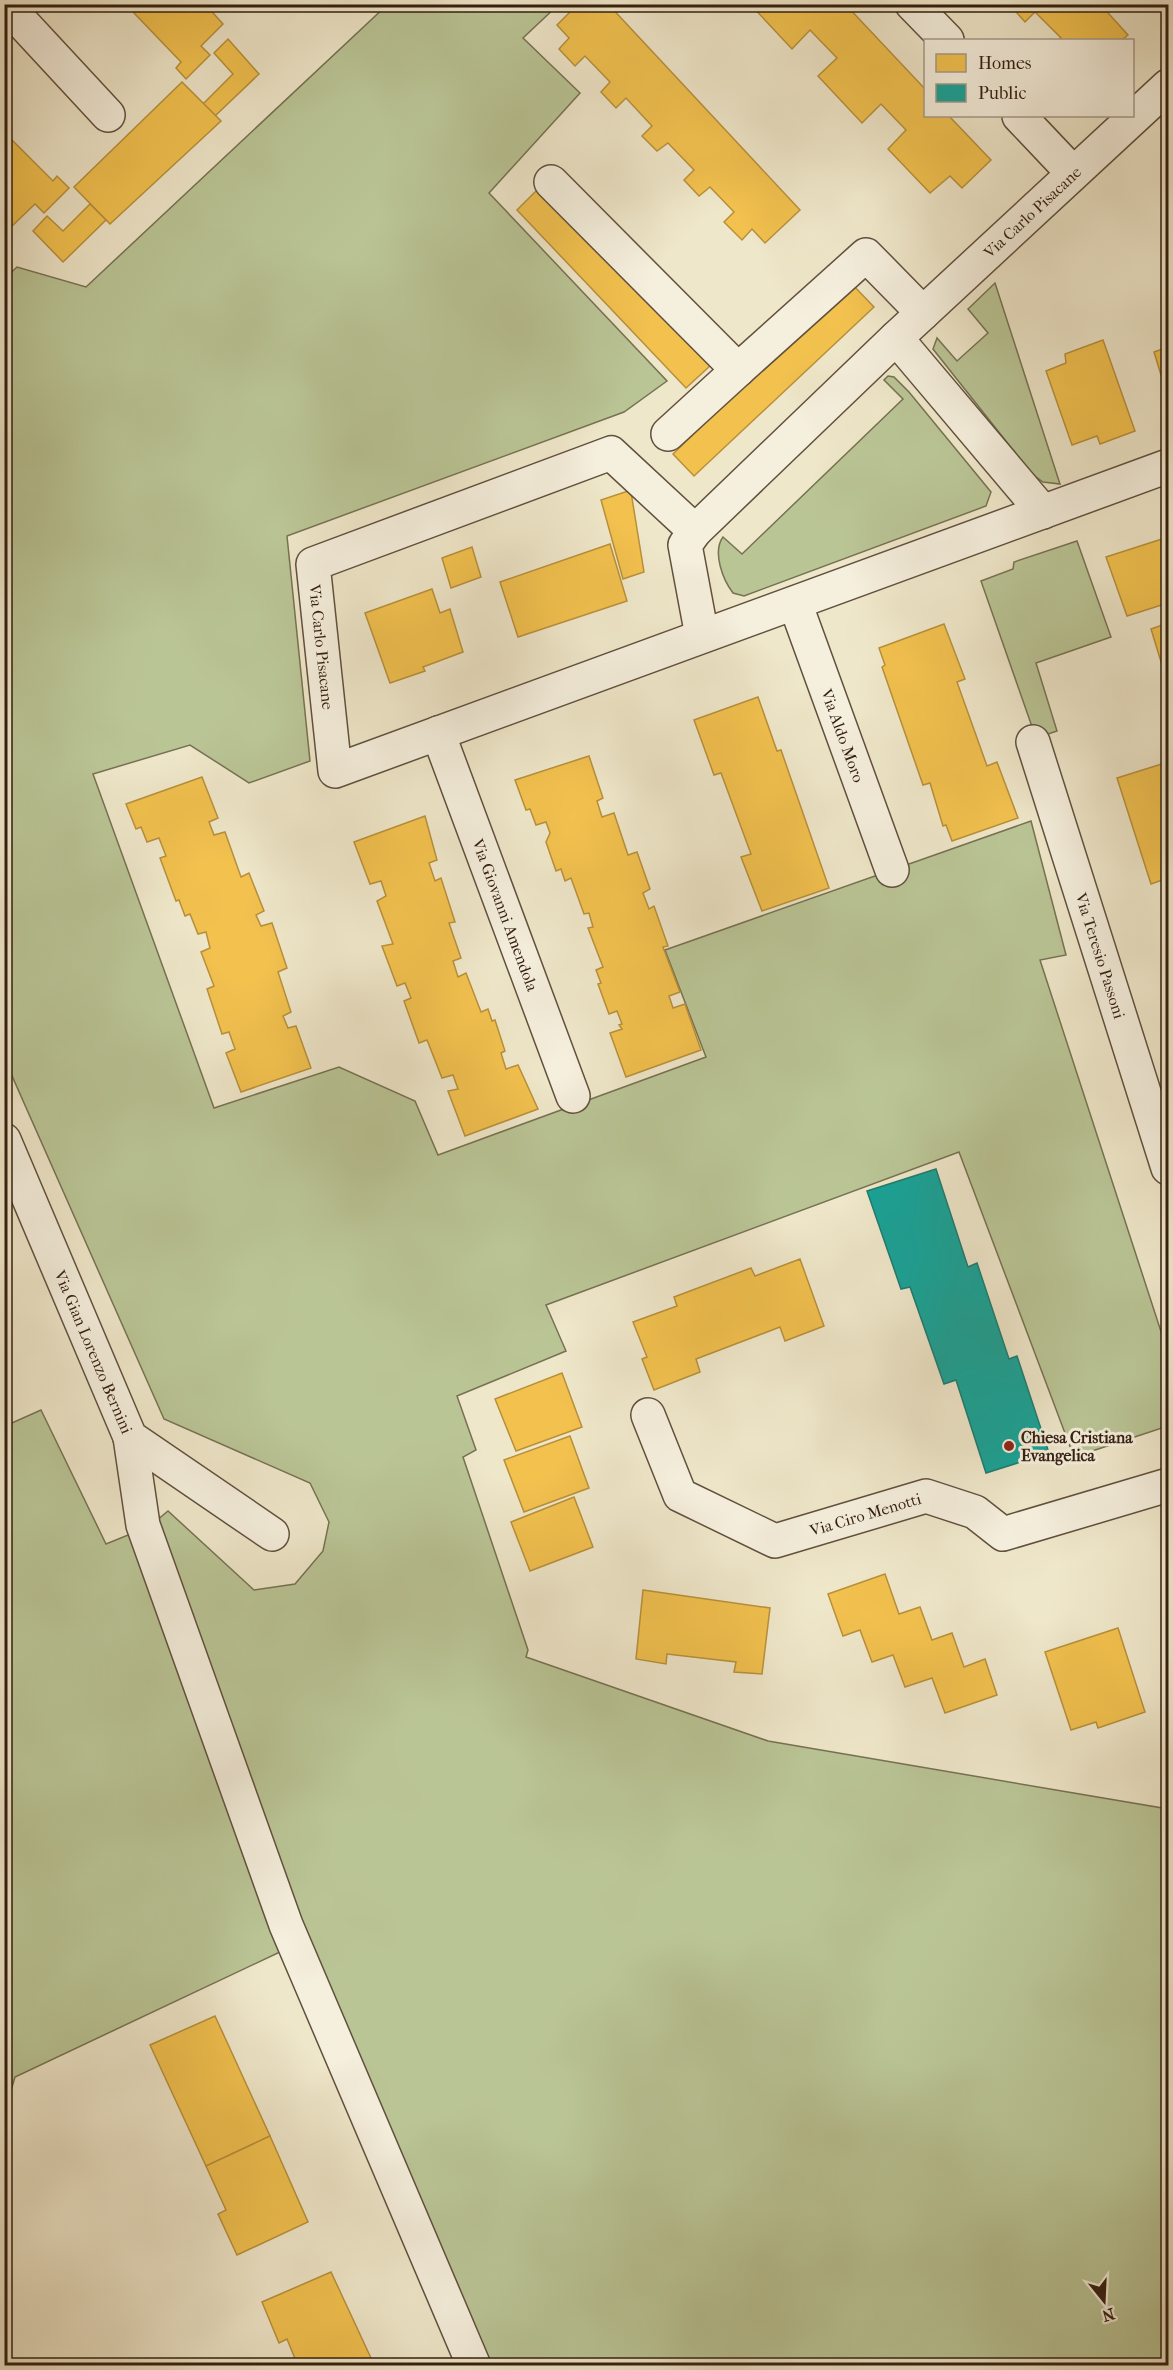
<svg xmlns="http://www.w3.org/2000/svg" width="1173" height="2370" font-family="'IM FELL French Canon',serif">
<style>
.green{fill:#bac596;stroke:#767252;stroke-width:1.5}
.homes{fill:#f2c14e;stroke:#b8903b;stroke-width:1.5}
.public{fill:#17a398;stroke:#1f7b6f;stroke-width:1.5}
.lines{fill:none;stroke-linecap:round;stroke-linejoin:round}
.minor-casing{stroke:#61503e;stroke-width:36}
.minor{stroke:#f5efdd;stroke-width:33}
.poi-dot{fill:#8f2418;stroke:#f5efdd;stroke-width:2}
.labels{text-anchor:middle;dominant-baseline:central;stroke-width:6;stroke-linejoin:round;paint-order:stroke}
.street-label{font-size:16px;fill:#321e0f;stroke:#f5efdd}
.poi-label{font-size:16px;font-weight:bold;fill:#321e0f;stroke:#f5efdd;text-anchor:start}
</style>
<rect width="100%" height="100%" fill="#efe7ca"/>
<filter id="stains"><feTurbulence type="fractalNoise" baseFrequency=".00333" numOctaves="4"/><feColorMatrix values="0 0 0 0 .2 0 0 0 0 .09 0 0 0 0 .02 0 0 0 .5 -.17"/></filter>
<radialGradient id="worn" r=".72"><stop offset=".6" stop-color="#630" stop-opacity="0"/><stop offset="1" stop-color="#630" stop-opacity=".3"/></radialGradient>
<g class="green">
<polygon points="387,5 558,5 523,38 580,93 489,193 667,381 624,412 287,536 310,761 249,783 190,745 93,774 214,1108 339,1067 415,1101 438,1155 706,1057 665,950 1031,821 1066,955 1040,960 1168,1353 1168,1426 1074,1457 959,1152 546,1305 566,1351 457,1396 476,1450 463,1457 528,1650 526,1657 768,1741 1168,1809 1168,2365 490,2365 302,1927 156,1521 168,1511 254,1590 295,1584 323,1551 329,1522 310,1483 164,1419 5,1060 4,279 17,267 86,287"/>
<polygon points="995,283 1060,484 1043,482 1032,474 933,349 937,338 957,361 988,333 968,309"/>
<path d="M888,376L894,377L909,392L991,492L986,506L744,596L733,593C723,580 712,552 723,537L742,554L903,399L884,380Z"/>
<polygon points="1077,541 1111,637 1036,663 1057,731 1036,738 981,581 1013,569 1014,562"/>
<polygon points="41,1410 106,1544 133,1533 282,1951 15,2077 5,2111 5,1426"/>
</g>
<g class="homes">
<polygon points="143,4 205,4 223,24 201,46 210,55 186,79 176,68 181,62 134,13"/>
<polygon points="578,4 608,4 800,210 765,243 752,229 742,240 724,222 734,212 710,187 699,196 684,180 694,170 668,143 657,151 642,136 652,126 626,98 616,108 601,92 610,82 585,56 575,66 559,49 569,38 557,25"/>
<polygon points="750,4 845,4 926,90 926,116 949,116 991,160 962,188 950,176 930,193 888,149 906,130 881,104 862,123 818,76 837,58 810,30 792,49"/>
<polygon points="1100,4 1128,35 1122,40 1058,40 1061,38 1035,12 1025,22 1010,5"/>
<polygon points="228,39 259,74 215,116 203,104 233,74 214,53"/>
<polygon points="182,82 221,121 110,224 74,187"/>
<polygon points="11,139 53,181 57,176 69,188 44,213 35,204 11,227 4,221 4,146"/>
<polygon points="539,188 711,365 686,388 517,210"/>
<polygon points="90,204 106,220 63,262 33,231 47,216 63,231"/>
<polygon points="851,283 874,307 694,476 673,454"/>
<polygon points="1103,340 1135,431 1100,444 1097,436 1072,445 1046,371 1066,363 1065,354"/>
<polygon points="1168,347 1168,398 1154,352"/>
<polygon points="628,491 631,492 644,572 623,579 601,500"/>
<polygon points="1168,537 1168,603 1127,616 1106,557"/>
<polygon points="610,544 627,601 518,637 500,582"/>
<polygon points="472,547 481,577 451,588 442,558"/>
<polygon points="432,589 440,613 450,609 463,652 423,667 425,671 390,683 365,613"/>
<polygon points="1168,623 1168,663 1162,665 1151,629"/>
<polygon points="944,624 965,679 957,682 987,766 997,762 1018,818 952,841 946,825 943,826 930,783 923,785 882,667 885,665 879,648"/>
<polygon points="758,697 777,751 781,750 829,888 762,911 741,857 751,854 721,773 714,775 694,720"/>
<polygon points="589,756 603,798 597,801 602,817 614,813 628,855 637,852 650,889 643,893 649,909 654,906 668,946 663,947 680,992 669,996 673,1008 685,1004 701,1050 626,1077 610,1033 622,1029 619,1025 622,1024 617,1011 609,1014 598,984 601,983 596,970 603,967 588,928 593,927 589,913 584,914 571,878 565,881 561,869 556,871 546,842 550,833 546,822 536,825 530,809 526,810 515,780"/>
<polygon points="1168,762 1168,878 1151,884 1117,778"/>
<polygon points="202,777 218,818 209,822 214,835 225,832 241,877 249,873 264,911 256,915 261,926 272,923 287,968 278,972 291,1012 283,1016 288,1028 296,1026 311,1068 241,1092 226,1053 235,1049 229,1032 222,1034 207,989 214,986 201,952 210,948 206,932 198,934 190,914 185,916 179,900 176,901 160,858 166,856 159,838 147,842 141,827 136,829 126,804"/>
<polygon points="425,816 437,860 429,863 435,881 441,878 455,922 449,923 461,958 453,961 458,977 466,973 481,1012 488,1009 492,1021 495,1020 505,1051 501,1053 506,1069 518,1065 538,1109 465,1136 448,1091 458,1089 453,1075 442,1078 427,1040 419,1043 404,1001 411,998 405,983 397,986 382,946 393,944 377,901 386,896 381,881 370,884 354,842"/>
<polygon points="800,1259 824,1326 785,1341 780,1327 696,1359 700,1372 654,1390 642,1359 647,1357 633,1322 677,1306 674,1297 751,1268 755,1276"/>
<polygon points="562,1373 582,1427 516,1451 495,1399"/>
<polygon points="570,1436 589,1488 524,1512 504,1460"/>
<polygon points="574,1497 593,1547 530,1571 511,1522"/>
<polygon points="885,1574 899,1614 920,1607 932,1640 952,1633 964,1667 985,1659 997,1695 945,1713 932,1678 905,1687 893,1655 872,1662 860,1630 843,1636 828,1594"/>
<polygon points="643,1590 770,1608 762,1674 734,1672 736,1662 667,1654 666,1664 636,1659"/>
<polygon points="1118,1628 1145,1712 1098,1728 1096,1722 1071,1730 1045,1652"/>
<polygon points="215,2016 270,2136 206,2166 150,2045"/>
<polygon points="270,2136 308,2222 237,2255 218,2214 226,2210 206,2166"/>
<polygon points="331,2272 371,2358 352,2366 298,2366 287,2339 279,2343 262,2302"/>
</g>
<polygon class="public" points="936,1169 968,1267 977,1263 1009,1359 1017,1356 1049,1453 986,1473 956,1380 944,1384 910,1287 901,1289 867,1191"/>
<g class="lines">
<g class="minor-casing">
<g id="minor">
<polyline points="5,4 108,115"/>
<polyline points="912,4 947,40"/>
<polyline points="1019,116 1073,173"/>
<polyline points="551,182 738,370 866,255 923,313"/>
<polyline points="896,338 1043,512"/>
<polyline points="668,434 738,370"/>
<path id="s1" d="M695,531L611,453L313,564L335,771L1168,466"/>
<path id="s2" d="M795,603L892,870"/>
<path id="s3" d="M702,636L685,545L695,531L896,338L1168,86"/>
<path id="s4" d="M438,733L573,1096"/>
<path id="s5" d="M1033,742L1168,1168"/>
<path id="s6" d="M4,1140L130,1437L272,1534"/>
<path id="s7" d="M648,1415L680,1495L775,1541L926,1496L975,1512L1003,1534L1168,1485"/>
<polyline points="130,1437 143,1525 286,1925 474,2366"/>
</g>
</g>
<use href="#minor" class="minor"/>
</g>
<circle class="poi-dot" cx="1009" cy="1446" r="6"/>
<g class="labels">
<g class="street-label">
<text stroke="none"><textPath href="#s3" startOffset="574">Via Carlo Pisacane</textPath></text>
<text stroke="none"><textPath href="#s1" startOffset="516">Via Carlo Pisacane</textPath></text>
<text stroke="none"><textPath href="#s2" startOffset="141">Via Aldo Moro</textPath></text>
<text stroke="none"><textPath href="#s4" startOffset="194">Via Giovanni Amendola</textPath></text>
<text stroke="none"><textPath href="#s5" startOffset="224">Via Teresio Passoni</textPath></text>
<text stroke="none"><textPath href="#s6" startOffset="230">Via Gian Lorenzo Bernini</textPath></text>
<text stroke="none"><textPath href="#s7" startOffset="286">Via Ciro Menotti</textPath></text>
</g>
<g class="poi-label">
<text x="1021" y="1437">Chiesa Cristiana<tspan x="1021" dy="18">Evangelica</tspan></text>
</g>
</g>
<rect width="1173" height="2370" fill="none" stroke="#efe7ca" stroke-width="24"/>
<rect x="6" y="6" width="1161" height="2358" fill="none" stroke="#321e0f" stroke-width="3"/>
<rect x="12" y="12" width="1149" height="2346" fill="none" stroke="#321e0f" stroke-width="1.5"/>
<rect x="924" y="39" width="210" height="78" fill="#f5efdd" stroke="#a79b8b" stroke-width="1.5"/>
<rect x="936" y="54" width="30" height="18" fill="#f2c14e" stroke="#a79b8b" stroke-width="1.5"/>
<text x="978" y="69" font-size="18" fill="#321e0f">Homes</text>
<rect x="936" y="84" width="30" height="18" fill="#17a398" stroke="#a79b8b" stroke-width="1.5"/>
<text x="978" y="99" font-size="18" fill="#321e0f">Public</text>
<g transform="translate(1104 2301) rotate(162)" stroke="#f5efdd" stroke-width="4.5" paint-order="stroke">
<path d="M0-4.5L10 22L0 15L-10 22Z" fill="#321e0f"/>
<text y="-9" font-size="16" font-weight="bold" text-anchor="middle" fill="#321e0f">N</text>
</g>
<rect width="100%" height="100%" filter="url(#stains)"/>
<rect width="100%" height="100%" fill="url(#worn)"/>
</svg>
